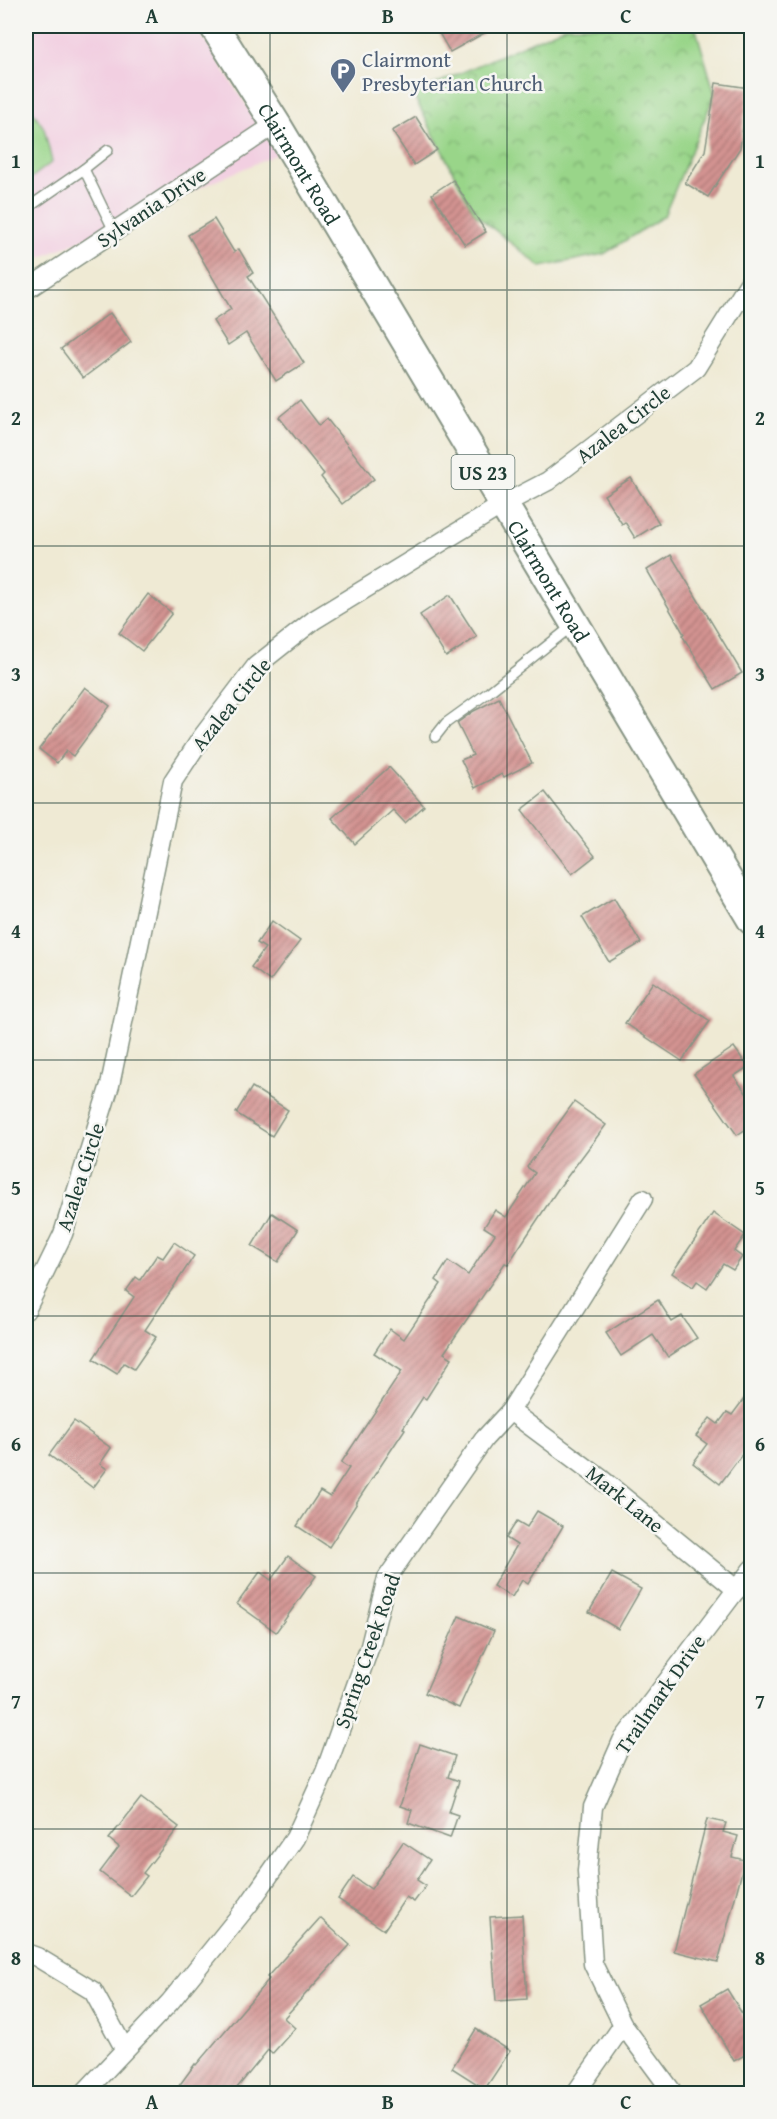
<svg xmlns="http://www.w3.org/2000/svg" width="777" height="2119" font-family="'Gentium Book Plus',serif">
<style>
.built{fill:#f2cfe1}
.grass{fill:#99d589;stroke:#5c895e;stroke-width:1.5}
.park{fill:url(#park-crowns);stroke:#5c895e;stroke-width:1.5}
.building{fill:url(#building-hatch)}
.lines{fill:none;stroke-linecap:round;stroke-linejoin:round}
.service-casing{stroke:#879484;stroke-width:12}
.minor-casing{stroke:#879484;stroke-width:21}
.primary-casing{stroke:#879484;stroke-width:32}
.service{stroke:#fff;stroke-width:9}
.minor{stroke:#fff;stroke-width:18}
.primary{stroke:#fff;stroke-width:28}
.grid{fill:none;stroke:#1f3d34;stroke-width:1.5;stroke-opacity:0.55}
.labels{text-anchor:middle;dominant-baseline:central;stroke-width:5;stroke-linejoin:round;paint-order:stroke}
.shield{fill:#f6f6f2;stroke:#60746d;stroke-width:1.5}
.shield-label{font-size:20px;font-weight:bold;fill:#1f3d34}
.service-label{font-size:21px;fill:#4e5e75;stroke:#f6f6f2;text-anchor:start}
.street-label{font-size:21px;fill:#1f3d34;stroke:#f6f6f2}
.neatline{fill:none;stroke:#1f3d34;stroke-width:2}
.grid-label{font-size:20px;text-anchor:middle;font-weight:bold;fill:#1f3d34}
</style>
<defs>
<pattern id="park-crowns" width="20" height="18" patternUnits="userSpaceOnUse" patternTransform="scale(1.5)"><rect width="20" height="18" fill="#99d589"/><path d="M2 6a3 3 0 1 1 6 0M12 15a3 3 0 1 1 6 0" fill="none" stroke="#7cae71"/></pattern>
<pattern id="building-hatch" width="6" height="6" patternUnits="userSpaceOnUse" patternTransform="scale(1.5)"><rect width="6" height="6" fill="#d39391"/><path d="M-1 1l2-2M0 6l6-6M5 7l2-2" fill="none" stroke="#ab7977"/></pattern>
</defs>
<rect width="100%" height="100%" fill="#f6f6f2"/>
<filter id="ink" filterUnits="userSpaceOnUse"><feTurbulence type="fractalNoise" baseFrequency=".0167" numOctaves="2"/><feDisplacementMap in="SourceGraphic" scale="12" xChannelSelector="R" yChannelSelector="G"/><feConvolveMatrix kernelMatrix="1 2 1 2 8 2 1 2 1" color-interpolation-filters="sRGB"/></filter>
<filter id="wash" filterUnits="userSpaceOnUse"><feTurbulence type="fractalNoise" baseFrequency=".008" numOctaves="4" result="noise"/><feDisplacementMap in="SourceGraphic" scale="24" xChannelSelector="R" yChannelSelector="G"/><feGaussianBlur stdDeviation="1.35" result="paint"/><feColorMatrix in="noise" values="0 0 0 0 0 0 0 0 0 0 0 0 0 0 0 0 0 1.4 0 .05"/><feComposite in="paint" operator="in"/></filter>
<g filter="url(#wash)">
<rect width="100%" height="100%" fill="#efead4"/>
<polygon class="built" points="26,26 196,26 277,154 26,264"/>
<polygon class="grass" points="26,101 44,128 52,162 26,182"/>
<polygon class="park" points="567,26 695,26 715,94 664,216 604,254 541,267 474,213 413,94"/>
<g id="blocks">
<g class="building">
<polygon points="435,26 497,26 450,52"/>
<polygon points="716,83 749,88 740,148 708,197 685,183 705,151"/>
<polygon points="416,117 437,150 414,165 392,131"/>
<polygon points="453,180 486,232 465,245 432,194"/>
<polygon points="214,219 234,252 239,249 253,273 248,276 304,363 276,381 246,333 228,345 213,321 231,309 188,235"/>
<polygon points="110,313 131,342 83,378 61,349"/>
<polygon points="300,400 319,425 327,419 374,479 342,504 321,477 324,474 279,417"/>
<polygon points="631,478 659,523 635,538 625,522 622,524 604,495"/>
<polygon points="671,555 742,673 715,689 682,635 684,634 647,570"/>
<polygon points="148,594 172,613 142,651 119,633"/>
<polygon points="450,595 477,637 446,657 420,615"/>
<polygon points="85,687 110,706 73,756 66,751 57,763 39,749"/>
<polygon points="499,698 532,763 504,777 502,774 475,788 461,760 473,755 457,723 474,711"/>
<polygon points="389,767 424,806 405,823 393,810 355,844 332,818"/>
<polygon points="545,792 595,856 572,874 522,810"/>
<polygon points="614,898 641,943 609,962 582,917"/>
<polygon points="272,921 300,941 270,981 251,967 265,948 257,943"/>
<polygon points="653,982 710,1021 682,1061 625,1023"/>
<polygon points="734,1047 748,1067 734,1076 752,1101 752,1125 737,1135 694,1074"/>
<polygon points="252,1087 288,1110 272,1136 236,1113"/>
<polygon points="574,1102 606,1125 558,1189 508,1264 505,1263 444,1353 452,1358 426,1399 423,1397 403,1428 405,1429 356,1503 357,1503 329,1547 297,1526 320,1491 330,1497 349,1468 341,1463 402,1371 374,1353 390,1329 404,1339 441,1284 436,1280 448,1261 468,1275 495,1234 484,1227 495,1210 506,1217 535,1173 527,1167"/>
<polygon points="272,1213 298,1230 278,1262 252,1246"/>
<polygon points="713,1213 745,1235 734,1251 742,1257 733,1270 723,1264 707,1288 697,1281 693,1287 672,1273"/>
<polygon points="174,1242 194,1256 145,1330 156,1337 134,1369 124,1363 117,1374 93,1359 134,1297 126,1291 136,1277 140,1280 157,1255 163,1258"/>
<polygon points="658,1300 672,1322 682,1316 697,1338 668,1357 653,1335 621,1356 606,1333"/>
<polygon points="752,1388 752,1441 720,1484 693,1463 707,1444 696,1436 710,1418 718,1424 727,1412 732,1415"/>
<polygon points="74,1421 111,1448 100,1464 107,1469 93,1488 49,1455"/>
<polygon points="537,1511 563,1526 528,1584 522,1580 512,1597 493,1586 517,1545 506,1538 517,1521 527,1527"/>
<polygon points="288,1556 316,1576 276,1632 237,1604 260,1572 271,1580"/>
<polygon points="612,1573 641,1589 618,1629 589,1612"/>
<polygon points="459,1616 494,1631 459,1708 425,1693"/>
<polygon points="420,1744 455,1756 448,1777 459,1781 449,1812 458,1815 450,1838 408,1823 412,1810 400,1806"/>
<polygon points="141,1798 179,1827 143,1873 147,1876 131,1896 100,1872 119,1847 109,1839"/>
<polygon points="707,1819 726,1823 723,1832 738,1836 732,1857 745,1860 718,1962 674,1951"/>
<polygon points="403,1842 430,1860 417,1880 426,1886 414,1902 406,1897 384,1930 338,1899 353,1877 371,1889"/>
<polygon points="522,1915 527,1999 496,2001 490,1917"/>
<polygon points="320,1918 350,1945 284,2018 295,2028 272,2054 268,2050 232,2094 173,2094 195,2064 196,2065 269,1979 267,1977"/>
<polygon points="727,1989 752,2030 752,2051 734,2061 701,2004"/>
<polygon points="476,2029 510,2051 485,2089 452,2068"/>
</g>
</g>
</g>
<g filter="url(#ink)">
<use href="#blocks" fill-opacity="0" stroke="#879484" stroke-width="1.5"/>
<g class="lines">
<g class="service-casing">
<g id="service">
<polyline points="84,169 114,231"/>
<polyline points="26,209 84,169 108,150"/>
<polyline points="435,737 446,723 489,692 572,626"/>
</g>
</g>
<g class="minor-casing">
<g id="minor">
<polyline points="26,290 276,124"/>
<polyline points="26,1310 63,1234 110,1085 173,781 202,737 256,666 314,620 502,505 548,481 696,368 752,278"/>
<polyline points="510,1411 600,1478 737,1590"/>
<polyline points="26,1953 37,1957 93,1991 124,2048"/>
<polyline points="83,2094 170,2002 249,1904 295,1838 325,1772 370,1646 387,1578 484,1439 510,1411 643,1199"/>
<polyline points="575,2094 623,2025"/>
<polyline points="674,2094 623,2025 593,1964 587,1871 593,1807 622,1741 752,1569"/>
</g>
</g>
<g class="primary-casing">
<g id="primary">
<path id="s1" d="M214,26L276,124L752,920"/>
</g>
</g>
<use href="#service" class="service"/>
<use href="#minor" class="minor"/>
<use href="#primary" class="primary"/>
</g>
</g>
<path class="grid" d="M270,26V2094M507,26V2094M26,290H752M26,546H752M26,803H752M26,1060H752M26,1316H752M26,1573H752M26,1829H752"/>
<defs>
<g id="parking-pin" transform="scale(1.35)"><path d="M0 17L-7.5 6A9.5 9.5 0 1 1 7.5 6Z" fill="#5c6f8a" stroke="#f6f6f2"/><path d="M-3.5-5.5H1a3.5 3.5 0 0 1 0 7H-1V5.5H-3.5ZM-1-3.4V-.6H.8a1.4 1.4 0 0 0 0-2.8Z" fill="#fff"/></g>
</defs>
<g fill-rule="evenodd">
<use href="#parking-pin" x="343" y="71"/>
</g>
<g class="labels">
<rect class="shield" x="451.5" y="455" width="63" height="34" rx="4.5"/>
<g class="shield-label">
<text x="483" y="472">US 23</text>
</g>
<g class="service-label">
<text x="362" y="59">Clairmont<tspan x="362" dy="24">Presbyterian Church</tspan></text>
</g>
<g class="street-label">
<text stroke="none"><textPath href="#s1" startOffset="162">Clairmont Road</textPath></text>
<text transform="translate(151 207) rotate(-34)">Sylvania Drive</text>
<text transform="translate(623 424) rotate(-38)">Azalea Circle</text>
<text stroke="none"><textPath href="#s1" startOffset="648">Clairmont Road</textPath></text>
<text transform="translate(231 704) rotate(-51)">Azalea Circle</text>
<text transform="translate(80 1177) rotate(-72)">Azalea Circle</text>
<text transform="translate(625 1499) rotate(39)">Mark Lane</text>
<text transform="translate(367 1651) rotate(-71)">Spring Creek Road</text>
<text transform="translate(660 1694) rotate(-55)">Trailmark Drive</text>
</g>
</g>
<rect width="777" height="2119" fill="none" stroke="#f6f6f2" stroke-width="66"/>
<rect x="33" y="33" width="711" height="2053" class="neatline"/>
<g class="grid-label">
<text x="152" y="23">A</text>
<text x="388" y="23">B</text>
<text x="626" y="23">C</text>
<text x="16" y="168">1</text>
<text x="760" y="168">1</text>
<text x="16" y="425">2</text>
<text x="760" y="425">2</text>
<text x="16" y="681">3</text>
<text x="760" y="681">3</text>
<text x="16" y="938">4</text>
<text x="760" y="938">4</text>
<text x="16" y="1195">5</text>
<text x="760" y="1195">5</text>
<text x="16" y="1451">6</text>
<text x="760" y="1451">6</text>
<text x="16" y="1708">7</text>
<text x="760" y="1708">7</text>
<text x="16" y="1965">8</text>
<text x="760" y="1965">8</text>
<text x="152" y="2109">A</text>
<text x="388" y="2109">B</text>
<text x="626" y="2109">C</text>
</g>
</svg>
